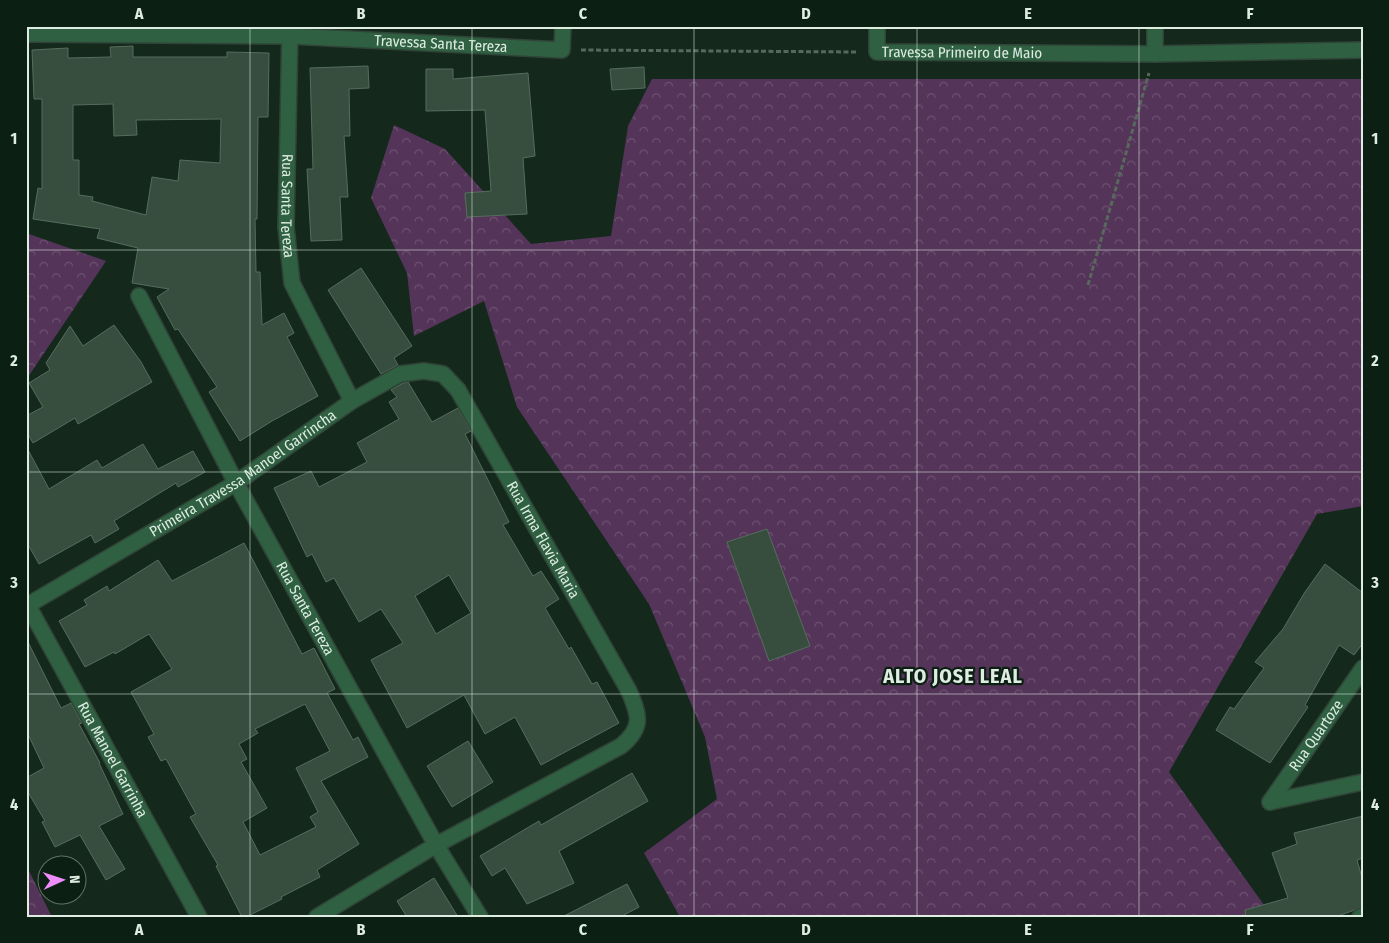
<svg xmlns="http://www.w3.org/2000/svg" width="1389" height="943" font-family="'Fira Sans Condensed',sans-serif">
<style>
.forest{fill:url(#forest-crowns)}
.building{fill:#374d3e;stroke:#566d5d;fill-rule:evenodd}
.lines{fill:none;stroke-linecap:round;stroke-linejoin:round}
.minor-casing{stroke:#304438;stroke-width:18}
.path{stroke:#57695d;stroke-width:3;stroke-dasharray:5 2.5;stroke-linecap:butt}
.minor{stroke:#2e6041;stroke-width:15}
.grid{fill:none;stroke:#deece2;stroke-width:1;stroke-opacity:0.55}
.labels{text-anchor:middle;dominant-baseline:central;stroke-width:4.5;stroke-linejoin:round;paint-order:stroke}
.street-label{font-size:15px;fill:#deece2;stroke:#0b2012}
.district-label{font-size:20px;font-weight:bold;letter-spacing:1px;fill:#deece2;stroke:#0b2012}
.neatline{fill:none;stroke:#deece2;stroke-width:2}
.grid-label{font-size:16px;text-anchor:middle;font-weight:bold;fill:#deece2}
</style>
<defs>
<pattern id="forest-crowns" width="20" height="18" patternUnits="userSpaceOnUse" patternTransform="scale(1.25)"><rect width="20" height="18" fill="#553459"/><path d="M2 6a3 3 0 1 1 6 0M12 15a3 3 0 1 1 6 0" fill="none" stroke="#6d5271"/></pattern>
</defs>
<rect width="100%" height="100%" fill="#14291c"/>
<g class="forest">
<polygon points="652,79 1363,79 1363,506 1317,514 1169,772 1269,912 1254,917 680,917 644,853 717,799 705,737 649,604 517,407 484,301 414,336 407,273 371,198 394,125 445,149 531,244 611,236 628,126"/>
<polygon points="26,233 106,261 26,380"/>
<polygon points="26,865 52,917 26,917"/>
</g>
<g class="building">
<path d="M133,46V57H227V52L269,53L268,117H258L257,219H255L256,272H260L262,325L284,313L294,333L287,337L318,396L272,421L240,441L209,392L217,387L178,329L175,330L157,297L169,289L132,283L138,248L97,238L100,229L33,219L38,188L42,189V99H34L32,50L68,48V58L111,57L110,47ZM113,104L114,136L137,135L136,120L221,119L220,163L180,160L178,181L152,177L146,215L92,201L93,197L79,195V160H73V105Z"/>
<polygon points="368,66 369,88 349,89 350,136 344,136 348,197 340,197 342,240 311,241 307,169 313,169 310,68"/>
<polygon points="644,67 645,88 612,90 610,69"/>
<polygon points="426,69 453,69 453,79 528,73 535,156 523,158 527,214 467,217 465,193 491,191 485,110 426,111"/>
<polygon points="361,268 412,346 394,358 398,365 381,374 328,290"/>
<polygon points="114,325 141,362 152,382 78,424 75,418 33,443 26,431 26,416 43,407 29,383 50,370 46,363 70,326 83,346"/>
<path d="M408,382L432,422L458,408L471,431L465,434L509,522L503,525L533,576L541,571L559,599L545,608L569,649L571,647L592,684L597,682L619,723L541,765L515,717L485,734L464,695L407,728L371,660L403,643L381,609L359,622L334,578L326,582L312,554L307,557L274,488L311,471L319,487L367,462L357,443L399,419L389,402L397,397L391,390L403,383ZM449,575L471,613L436,634L415,596Z"/>
<polygon points="143,444 158,469 193,451 205,472 178,487 176,483 114,521 119,529 95,543 91,535 39,564 26,541 26,446 49,489 97,460 102,468"/>
<polygon points="767,529 810,646 769,661 727,542"/>
<path d="M244,543L302,654L314,648L335,689L327,693L353,740L358,737L368,757L321,781L359,844L317,870L320,877L281,897L282,899L246,917H242L216,866L218,865L190,817L196,814L166,759L161,761L148,737L154,734L131,692L172,669L149,634L115,654L114,652L85,667L59,621L87,605L84,600L107,586L109,591L158,560L172,581ZM305,704L330,751L296,768L318,812L310,817L316,827L260,855L243,822L267,808L241,762L247,759L239,744L258,733L255,729Z"/>
<polygon points="1325,564 1363,593 1363,643 1354,655 1339,645 1305,705 1308,707 1270,763 1216,730 1230,707 1234,709 1264,668 1255,662 1283,629 1305,592"/>
<polygon points="26,638 61,708 71,703 82,723 79,724 100,763 99,763 123,814 99,826 125,869 106,880 80,835 55,847 42,822 45,821 26,789 26,778 44,768 26,730"/>
<polygon points="468,741 493,782 452,807 427,766"/>
<polygon points="632,773 648,801 559,851 574,883 527,904 505,868 492,876 480,856 539,821 541,825"/>
<polygon points="1363,816 1363,858 1357,860 1363,881 1363,907 1335,917 1246,917 1245,910 1288,898 1272,853 1297,844 1294,833"/>
<polygon points="434,878 458,917 407,917 397,901"/>
<polygon points="627,884 639,907 620,917 562,917"/>
</g>
<g class="lines">
<g class="minor-casing">
<g id="minor">
<path id="s1" d="M877,26V52L1155,54L1363,50"/>
<path id="s2" d="M290,28L286,227L292,283L352,401"/>
<path id="s3" d="M26,34L290,36L562,50L563,26"/>
<polyline points="1155,54 1155,26"/>
<path id="s4" d="M139,296L236,483L436,845L480,917"/>
<path id="s5" d="M26,602L199,917"/>
<path id="s6" d="M28,605L236,483L352,401L400,374L424,371L443,374L458,390L629,691C639,715 644,727 621,746L436,845L317,917"/>
<path id="s7" d="M1270,802L1363,668"/>
<polyline points="1270,802 1363,782"/>
<polyline points="1360,917 1363,916"/>
</g>
</g>
<g class="path">
<polyline points="581,50 857,52"/>
<polyline points="1088,285 1149,73"/>
</g>
<use href="#minor" class="minor"/>
</g>
<path class="grid" d="M250,26V917M472,26V917M694,26V917M917,26V917M1139,26V917M26,250H1363M26,472H1363M26,694H1363"/>
<g class="labels">
<g class="street-label">
<text stroke="none"><textPath href="#s3" startOffset="415">Travessa Santa Tereza</textPath></text>
<text stroke="none"><textPath href="#s1" startOffset="111">Travessa Primeiro de Maio</textPath></text>
<text stroke="none"><textPath href="#s2" startOffset="178">Rua Santa Tereza</textPath></text>
<text stroke="none"><textPath href="#s6" startOffset="252">Primeira Travessa Manoel Garrincha</textPath></text>
<text stroke="none"><textPath href="#s6" startOffset="676">Rua Irma Flavia Maria</textPath></text>
<text stroke="none"><textPath href="#s4" startOffset="354">Rua Santa Tereza</textPath></text>
<text stroke="none"><textPath href="#s7" startOffset="81">Rua Quartoze</textPath></text>
<text stroke="none"><textPath href="#s5" startOffset="180">Rua Manoel Garrinha</textPath></text>
</g>
<g class="district-label">
<text x="953" y="676">ALTO JOSE LEAL</text>
</g>
</g>
<rect width="1389" height="943" fill="none" stroke="#0b2012" stroke-width="55"/>
<g transform="translate(62 880) rotate(87)"><circle r="24" fill="#0b2012" stroke="#5f7265"/>
<path d="M0-4L9 19L0 12L-9 19Z" fill="#ed8cfa"/>
<text y="-8" font-size="14" font-weight="bold" text-anchor="middle" fill="#deece2">N</text>
</g>
<rect x="28" y="28" width="1334" height="888" class="neatline"/>
<g class="grid-label">
<text x="139" y="19">A</text>
<text x="361" y="19">B</text>
<text x="583" y="19">C</text>
<text x="806" y="19">D</text>
<text x="1028" y="19">E</text>
<text x="1250" y="19">F</text>
<text x="14" y="144">1</text>
<text x="1375" y="144">1</text>
<text x="14" y="366">2</text>
<text x="1375" y="366">2</text>
<text x="14" y="588">3</text>
<text x="1375" y="588">3</text>
<text x="14" y="810">4</text>
<text x="1375" y="810">4</text>
<text x="139" y="935">A</text>
<text x="361" y="935">B</text>
<text x="583" y="935">C</text>
<text x="806" y="935">D</text>
<text x="1028" y="935">E</text>
<text x="1250" y="935">F</text>
</g>
</svg>
